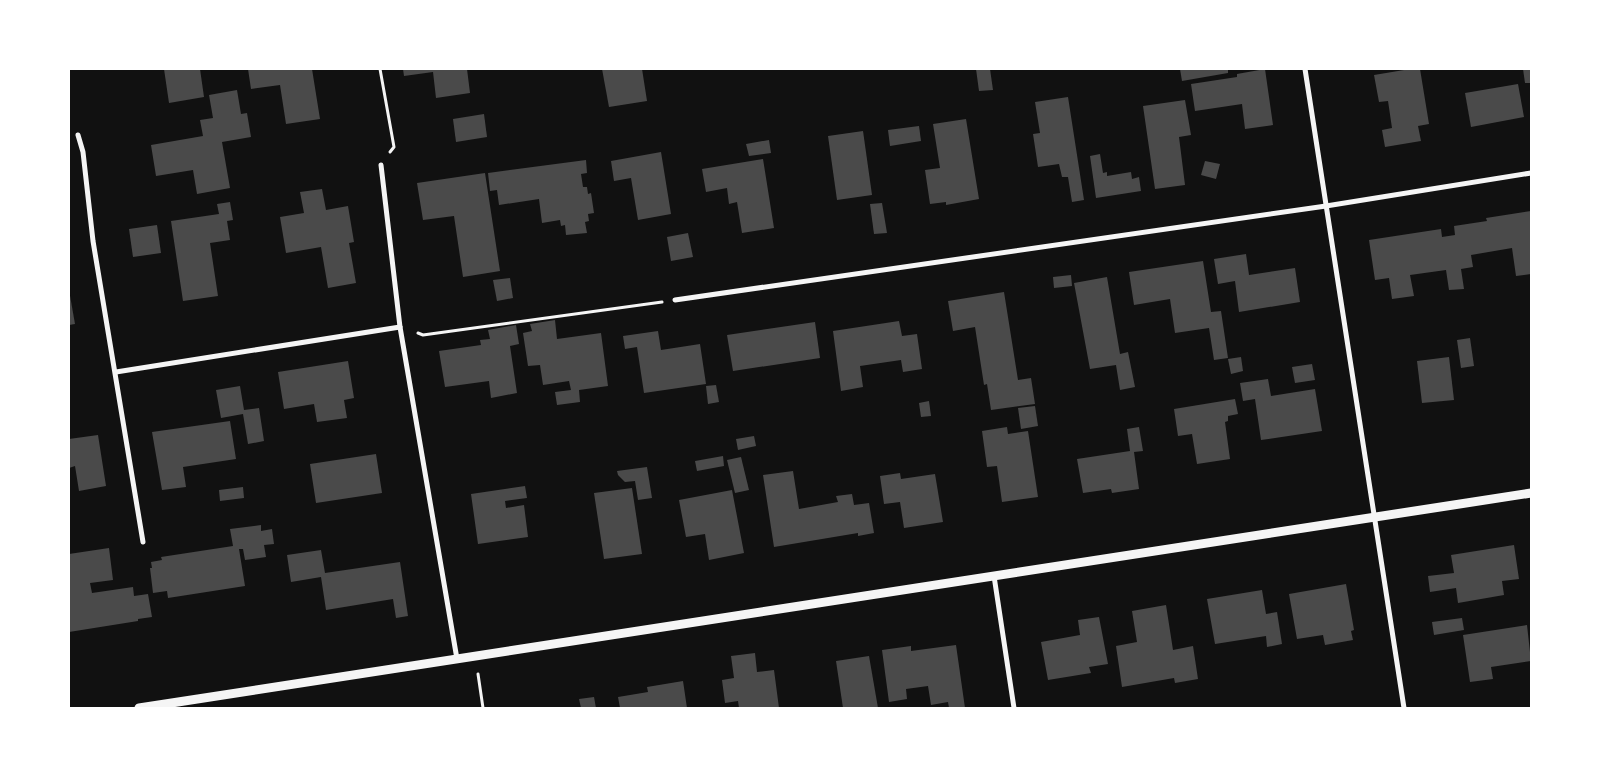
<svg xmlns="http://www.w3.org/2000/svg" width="1600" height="777" font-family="'Varela Round',sans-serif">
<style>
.building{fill:#4a4a4a}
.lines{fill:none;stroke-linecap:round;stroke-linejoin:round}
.path{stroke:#f5f5f5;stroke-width:3}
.minor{stroke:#f5f5f5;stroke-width:5}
.tertiary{stroke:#f5f5f5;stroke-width:9}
</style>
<rect width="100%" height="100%" fill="#111"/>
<g class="building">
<polygon points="164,69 200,69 204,97 169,103"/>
<polygon points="248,69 312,69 320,119 286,124 280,85 251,89"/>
<polygon points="403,69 467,69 470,93 436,98 433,72 404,76"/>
<polygon points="602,69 642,69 647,101 609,107"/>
<polygon points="976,69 990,69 993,90 979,91"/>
<polygon points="1180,69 1228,69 1228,73 1182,81"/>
<polygon points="1265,69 1273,125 1245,129 1242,104 1195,111 1191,84 1237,77 1237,74"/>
<polygon points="1410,69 1420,69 1429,124 1418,126 1421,141 1385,147 1382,130 1392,128 1388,101 1379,102 1374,75"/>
<polygon points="1523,69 1531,69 1531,83 1525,83"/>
<polygon points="1518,84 1524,117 1471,127 1465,93"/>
<polygon points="237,90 241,114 247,113 251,137 222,142 230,188 197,194 193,170 156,176 151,145 203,136 200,120 213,118 209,95"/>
<polygon points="1068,97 1084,200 1072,202 1068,177 1062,177 1059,164 1038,167 1033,134 1040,133 1035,102"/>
<polygon points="1185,100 1191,135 1179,137 1185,185 1155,189 1143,106"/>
<polygon points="484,114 487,137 456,142 453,119"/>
<polygon points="966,119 979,199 946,205 946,202 930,204 925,170 940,168 933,124"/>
<polygon points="919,126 921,141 890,146 888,130"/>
<polygon points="863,131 872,195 837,200 828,136"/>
<polygon points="769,140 771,153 749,156 746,144"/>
<polygon points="661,152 671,214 638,220 631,178 614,181 611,161"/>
<polygon points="1100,154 1103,173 1107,172 1107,176 1131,172 1132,179 1139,177 1141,191 1096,198 1090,156"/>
<polygon points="763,159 774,228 742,233 737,202 729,204 727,188 706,192 702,169"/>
<polygon points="586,160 587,173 581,174 583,187 587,187 588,194 591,193 594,213 588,214 589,221 585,222 587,233 566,235 565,225 561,226 560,220 542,223 539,199 499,205 497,190 490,191 488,173"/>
<polygon points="1205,161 1220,164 1216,179 1201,175"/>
<polygon points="485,173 500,271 463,277 454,216 423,220 417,183"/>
<polygon points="322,189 326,210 348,206 354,242 349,243 356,283 328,288 321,247 286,253 280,217 304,213 300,192"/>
<polygon points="230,202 233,220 227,221 230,240 210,243 218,296 183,301 171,221 219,214 217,204"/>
<polygon points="882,203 887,233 874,234 870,204"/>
<polygon points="1531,211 1531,274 1516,276 1512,248 1471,255 1473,267 1461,269 1464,289 1449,290 1446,270 1410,275 1414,296 1392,299 1389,278 1375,280 1369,240 1441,229 1442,237 1455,235 1454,226 1487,221 1486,218"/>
<polygon points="157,225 161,253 133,257 129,229"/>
<polygon points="688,233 693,257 671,261 667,237"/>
<polygon points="1246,254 1249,275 1295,268 1300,302 1239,312 1235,281 1218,284 1214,259"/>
<polygon points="1203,261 1211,312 1221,311 1228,358 1214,360 1209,328 1175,333 1170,299 1134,305 1129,272"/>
<polygon points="1071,275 1072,286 1054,288 1053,277"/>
<polygon points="1107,277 1120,354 1128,352 1135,387 1120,390 1116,365 1090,369 1074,283"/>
<polygon points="510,278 513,298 497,301 493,280"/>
<polygon points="69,290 75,324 69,325"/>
<polygon points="1004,292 1018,380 1031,378 1035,404 991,410 987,384 984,385 975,327 953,331 948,301"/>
<polygon points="555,320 557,339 601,333 608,386 579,390 580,402 557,405 555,392 571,390 569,381 543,385 540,365 528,366 523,333 532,331 530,324"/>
<polygon points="899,321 902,336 917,334 922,369 903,372 901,360 860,366 863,387 841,391 833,331"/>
<polygon points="815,322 820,358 733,371 727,335"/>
<polygon points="516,325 519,344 510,346 517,393 491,398 489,381 445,387 439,351 481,345 480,340 490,339 488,330"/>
<polygon points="658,331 661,350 700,344 706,384 644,393 637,347 625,349 623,336"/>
<polygon points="1470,338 1474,366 1461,368 1457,340"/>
<polygon points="1241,357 1243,371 1231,374 1228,359"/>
<polygon points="1449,357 1454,400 1422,403 1417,361"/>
<polygon points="348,361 354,398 344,400 347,418 317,422 314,404 284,409 278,372"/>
<polygon points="1312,364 1315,380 1295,383 1292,367"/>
<polygon points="1268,379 1271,396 1315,389 1322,431 1261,440 1255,399 1243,401 1240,383"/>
<polygon points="716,385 719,402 708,404 706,386"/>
<polygon points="240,386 244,410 259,408 264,441 248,444 243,414 221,418 216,390"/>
<polygon points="1235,399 1238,414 1228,416 1228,421 1225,422 1230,459 1197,464 1192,434 1178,436 1174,409"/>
<polygon points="929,401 931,416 921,417 919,403"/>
<polygon points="1035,406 1038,426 1021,429 1018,408"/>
<polygon points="230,421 236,459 183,467 186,487 162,490 152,432"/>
<polygon points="1007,427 1008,434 1028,431 1038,497 1002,502 997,466 987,467 982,431"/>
<polygon points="1139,427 1143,451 1134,452 1139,489 1112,493 1111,489 1083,493 1077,459 1130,451 1127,429"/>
<polygon points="98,435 106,486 79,491 75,466 69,468 69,439"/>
<polygon points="754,436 756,446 738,450 736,439"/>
<polygon points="376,454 382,493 316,503 310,464"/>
<polygon points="723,456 724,466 697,471 695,461"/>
<polygon points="741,457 749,490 735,493 727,460"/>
<polygon points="647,467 652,498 638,500 635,481 625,482 618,475 617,471"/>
<polygon points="793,471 799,509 838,502 836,496 852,494 854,505 869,503 874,533 858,536 858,533 774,547 763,475"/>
<polygon points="900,473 901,479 935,474 943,522 904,528 900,502 884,504 880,476"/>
<polygon points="525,486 527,498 505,501 506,508 524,505 528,537 478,544 471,494"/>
<polygon points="243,487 244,498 220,501 219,490"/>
<polygon points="632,488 642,554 604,559 594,493"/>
<polygon points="732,490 744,553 709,560 705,534 686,537 679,500"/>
<polygon points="261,525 261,531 272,529 274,544 264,545 266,557 245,560 243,549 239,549 245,586 168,598 167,591 153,593 150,568 152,568 151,562 162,560 161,557 233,546 230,529"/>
<polygon points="1514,545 1519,579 1502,581 1504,595 1458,603 1456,588 1430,592 1428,576 1454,573 1451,555"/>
<polygon points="109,548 113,580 90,583 92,593 133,587 134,596 148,594 152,617 138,619 138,621 69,632 69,554"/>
<polygon points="321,550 325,573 400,562 408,616 396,618 393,599 326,610 321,577 291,582 287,555"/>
<polygon points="1346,584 1354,630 1351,631 1353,640 1325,645 1323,635 1297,639 1289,594"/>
<polygon points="1262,590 1266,614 1277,612 1282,644 1267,647 1266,636 1215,644 1207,599"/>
<polygon points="1166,605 1173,650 1193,646 1198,679 1175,683 1174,678 1122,687 1116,646 1137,642 1132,611"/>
<polygon points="1099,617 1108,664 1089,667 1091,673 1048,680 1041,642 1080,635 1078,620"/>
<polygon points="1462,618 1464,630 1434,635 1432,622"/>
<polygon points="1527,625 1531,661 1491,667 1493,679 1470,682 1463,635"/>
<polygon points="956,645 965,708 949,708 948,702 931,705 928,686 906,689 907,699 889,702 882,650 911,646 911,651"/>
<polygon points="755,653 757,672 774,670 779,708 739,708 738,701 725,703 722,680 734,678 731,656"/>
<polygon points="869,656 878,708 843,708 836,661"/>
<polygon points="683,681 687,708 620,708 618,697 648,692 647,687"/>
<polygon points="594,697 596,708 581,708 579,699"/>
</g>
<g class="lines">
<g class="path">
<polyline points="380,69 394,147 390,152"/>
<polyline points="418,333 423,335 662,302"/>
<polyline points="478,674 483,708"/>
</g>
<g class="minor">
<polyline points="1305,69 1404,708"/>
<polyline points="78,135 83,152 93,241 143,542"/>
<polyline points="381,165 400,327 457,659"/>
<polyline points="675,300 1326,206 1531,173"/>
<polyline points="116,372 400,327"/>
<polyline points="994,576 1014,708"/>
</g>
<polyline class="tertiary" points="139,708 1531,493"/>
</g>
<rect width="1600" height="777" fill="none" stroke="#ffffff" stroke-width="140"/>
</svg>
